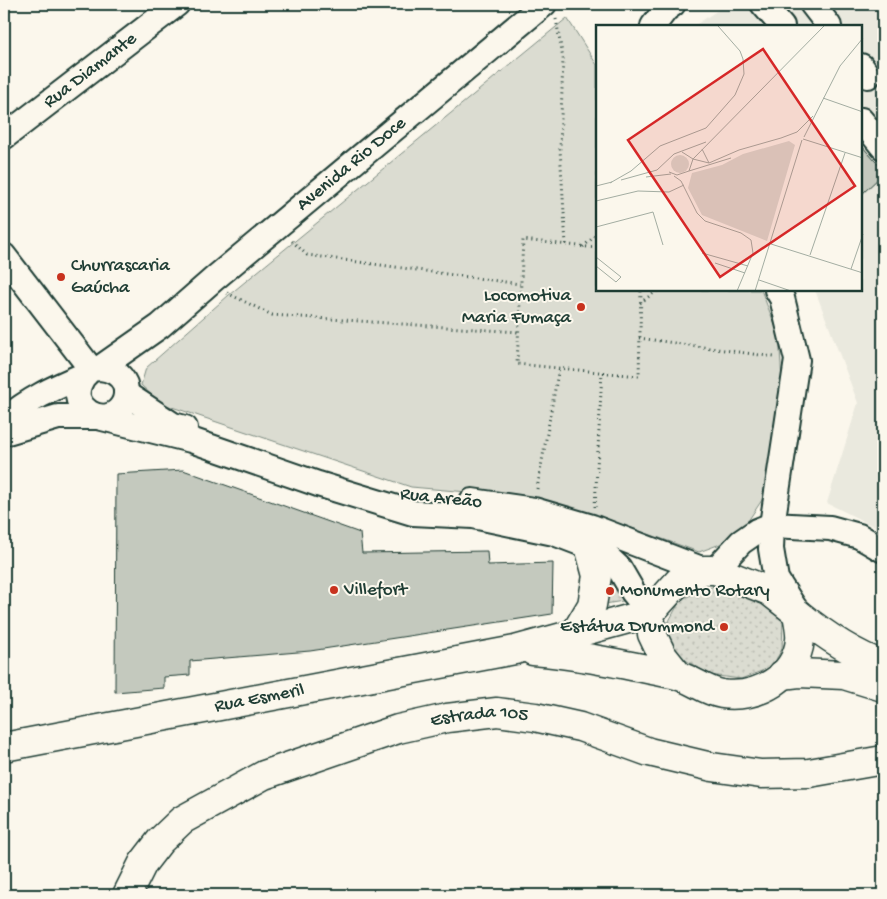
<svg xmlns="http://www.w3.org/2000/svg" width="887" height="899" font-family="'Gochi Hand',sans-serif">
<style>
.built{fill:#eae9de}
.grass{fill:url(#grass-dots);stroke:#7d8c82}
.park{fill:#dbdcd1;stroke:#7d8c82}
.building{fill:#c4c9be;stroke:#1f3d34}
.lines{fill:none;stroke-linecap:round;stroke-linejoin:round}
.minor-casing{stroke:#1f3d34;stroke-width:28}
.major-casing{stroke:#1f3d34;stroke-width:31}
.path{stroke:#1f3d34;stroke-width:3;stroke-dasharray:1 4;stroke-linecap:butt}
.minor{stroke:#fbf7ec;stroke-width:24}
.major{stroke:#fbf7ec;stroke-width:28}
.poi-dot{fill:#c8321e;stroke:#fbf7ec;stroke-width:2}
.labels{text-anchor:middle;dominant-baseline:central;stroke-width:4;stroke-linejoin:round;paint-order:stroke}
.street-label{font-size:19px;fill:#1f3d34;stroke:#fbf7ec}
.poi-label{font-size:19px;fill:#1f3d34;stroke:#fbf7ec;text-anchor:start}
.inset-road{fill:none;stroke:#a3ada2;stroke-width:1}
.view{fill:#d62828;fill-opacity:0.15;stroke:#d62828;stroke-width:2.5}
.inset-edge{fill:none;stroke:#1f3d34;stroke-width:2.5}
</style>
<defs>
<pattern id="grass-dots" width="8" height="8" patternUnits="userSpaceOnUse" patternTransform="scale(1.25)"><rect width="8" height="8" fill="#dbdcd1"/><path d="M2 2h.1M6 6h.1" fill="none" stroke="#bcbeb4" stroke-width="1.8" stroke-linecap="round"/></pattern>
</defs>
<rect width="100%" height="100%" fill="#fbf7ec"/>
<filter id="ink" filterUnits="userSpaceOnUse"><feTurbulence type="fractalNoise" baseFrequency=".02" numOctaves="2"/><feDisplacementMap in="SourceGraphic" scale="10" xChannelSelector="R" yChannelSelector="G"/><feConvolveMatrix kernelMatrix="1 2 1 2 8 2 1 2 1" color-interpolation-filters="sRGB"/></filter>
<g filter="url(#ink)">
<polygon class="built" points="727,4 883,4 883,531 827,503 858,403 815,290 861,290 861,26 694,26"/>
<g class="grass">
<polygon points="609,568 623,601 599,605"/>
<polygon points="722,583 759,598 783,621 782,649 772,667 741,679 710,675 674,653 663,632 681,599"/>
</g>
<polygon class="park" points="567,18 597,65 597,290 761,290 779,335 782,381 778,438 762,500 746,524 723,543 699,552 595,515 535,498 411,487 160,403 141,385 146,368 229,295"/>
<g class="building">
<polygon points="861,145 883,170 883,174 861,195"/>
<polygon points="183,470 360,533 362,553 487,551 488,565 553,563 552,614 310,651 190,661 190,675 164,677 164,688 115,692 116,474"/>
</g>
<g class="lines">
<g class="minor-casing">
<g id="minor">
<polyline points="763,4 782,26"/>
<polyline points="812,4 829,26"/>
<polyline points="653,26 666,9 673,4"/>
<polyline points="861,66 868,76"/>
<polyline points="861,120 883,147"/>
<path id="s1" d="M4,137L177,4"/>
<polyline points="4,256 91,369"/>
<polyline points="777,290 782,298 797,360 772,525 771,549 776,579 794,607"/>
<path id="s2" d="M100,368L160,326L215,278L544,4"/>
<path d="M100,368C111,369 120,373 125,384C127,392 126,400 122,406C105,431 66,407 81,381C83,376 87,373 91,369Z"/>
<polyline points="126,394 173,425 185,428"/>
<path d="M4,420C32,397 54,388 86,374"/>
<polyline points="4,433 58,417 98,417 191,440 318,484 413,513 473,516 554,533 601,551 619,568 633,592 650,613"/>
<polyline points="472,501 534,510 592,527 704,570"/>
<polyline points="715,570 741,542 757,531 772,525 830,528 859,536 883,550"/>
</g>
</g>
<g class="major-casing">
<g id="major">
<path d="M797,613C823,634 852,654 883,665"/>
<polyline points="576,632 592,605 597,576 589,546"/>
<path d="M533,651C581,655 626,665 672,674C690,677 704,691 722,694C757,699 796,678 800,640C801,631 798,621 797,613L769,591L715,570H704L679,581L650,613L652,634L662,655L678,675"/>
<polyline points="782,675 799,673 844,675 883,687"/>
<path id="s3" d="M4,747L515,650L650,613"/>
<path id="s4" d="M127,895L143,863L160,841L182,820L264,775L398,729L447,718L497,712L535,717L580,727L649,752L712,767L761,774L809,773L883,760"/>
</g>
</g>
<g class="path">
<polyline points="556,19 563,59 560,149 566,245"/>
<polyline points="292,241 307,255 520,284"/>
<polyline points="583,247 597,234"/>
<polyline points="597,248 523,240 517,364 639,376 641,290"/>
<polyline points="227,293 272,315 518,332"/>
<polyline points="640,303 658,290"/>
<polyline points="639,338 774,357"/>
<polyline points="537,489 559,367"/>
<polyline points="595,507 602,372"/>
</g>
<use href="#minor" class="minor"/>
<use href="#major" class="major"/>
</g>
</g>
<g class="poi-dot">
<circle cx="61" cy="277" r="5"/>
<circle cx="581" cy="307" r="5"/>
<circle cx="334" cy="590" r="5"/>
<circle cx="610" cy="591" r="5"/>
<circle cx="724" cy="627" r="5"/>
</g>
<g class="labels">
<g class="street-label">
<text stroke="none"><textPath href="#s1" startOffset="109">Rua Diamante</textPath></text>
<text stroke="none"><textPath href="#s2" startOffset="324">Avenida Rio Doce</textPath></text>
<text transform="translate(441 499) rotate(6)">Rua Areão</text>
<text stroke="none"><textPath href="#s3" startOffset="260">Rua Esmeril</textPath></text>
<text stroke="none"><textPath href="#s4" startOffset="412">Estrada 105</textPath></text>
</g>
<g class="poi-label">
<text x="71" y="266">Churrascaria<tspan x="71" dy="22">Gaúcha</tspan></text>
<text x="571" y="296" text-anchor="end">Locomotiva<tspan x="571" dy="22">Maria Fumaça</tspan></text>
<text x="344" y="590">Villefort</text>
<text x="620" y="591">Monumento Rotary</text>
<text x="714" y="627" text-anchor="end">Estátua Drummond</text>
</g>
</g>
<g transform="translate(596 25)">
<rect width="266" height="266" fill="#fbf7ec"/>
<path d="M75 139a9 9 0 1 1 18 0a9 9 0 1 1-18 0Z" fill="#dbdcd1"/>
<path d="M193,116L199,120L171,216L106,190L92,163L96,148L126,140L147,129Z" fill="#dbdcd1"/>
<path class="inset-road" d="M227,73L267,87M208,112L244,41L267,13M207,114L267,133M106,124L113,138M97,134L113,138L143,125L185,113L201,107L217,91M97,134L228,1M93,146L135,133M73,147L81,150L93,146L97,134L86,127M78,151L85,156L101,188L109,196L145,208L155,215L157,228L141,266M50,152L75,149M25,155L61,145L78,129L110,117M14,158L35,146L64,121L110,103L139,70L148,49L147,34L144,26L122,1M0,161L16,157M0,176L42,166L73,167L88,160M0,202L57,187L67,220M175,219L267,248M106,228L152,241M214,230L249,128M0,232L25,252L20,257L0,241M119,238L149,248M255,244L267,209M163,255L195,266M159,266L206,115"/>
<path class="view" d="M167,24L259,161L124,252L32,115Z"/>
<rect width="266" height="266" class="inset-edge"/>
</g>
<rect width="887" height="899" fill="none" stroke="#fbf7ec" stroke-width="20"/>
<rect x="10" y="10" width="867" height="879" fill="none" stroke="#1f3d34" stroke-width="2" filter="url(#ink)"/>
</svg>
